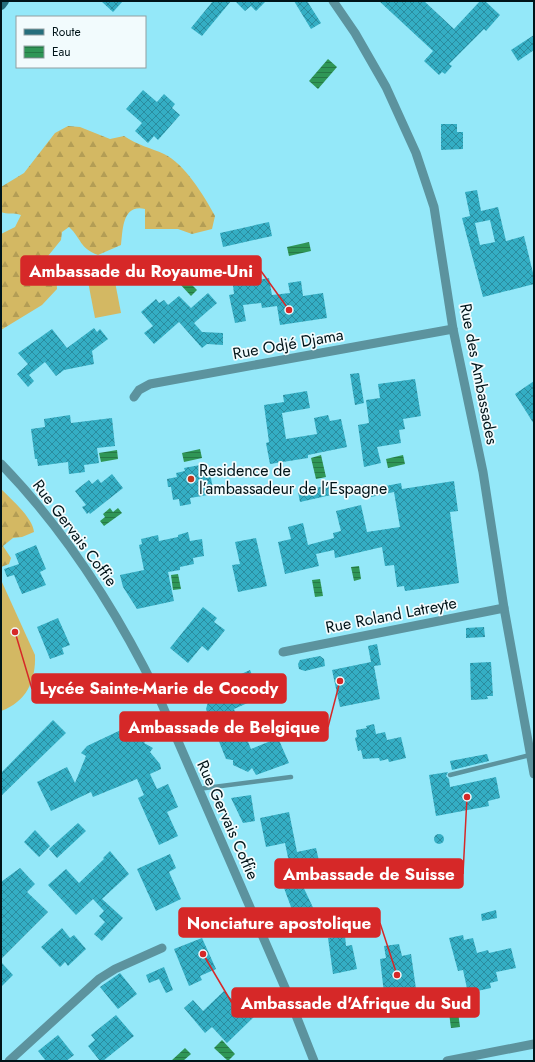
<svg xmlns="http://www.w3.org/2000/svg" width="535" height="1062" font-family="Jost,sans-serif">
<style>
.forest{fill:url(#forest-firs)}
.pitch{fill:#d3b863}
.water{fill:url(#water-rules)}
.building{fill:url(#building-cross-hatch);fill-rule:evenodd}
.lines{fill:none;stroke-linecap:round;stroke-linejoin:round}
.lane{stroke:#5c939e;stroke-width:4.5}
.street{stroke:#5c939e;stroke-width:9}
.secondary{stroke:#256e7c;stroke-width:10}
.poi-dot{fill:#c1361e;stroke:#f2fbfd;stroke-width:1.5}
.labels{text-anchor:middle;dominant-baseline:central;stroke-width:3.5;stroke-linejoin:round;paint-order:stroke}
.street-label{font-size:16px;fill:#001419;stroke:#f2fbfd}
.poi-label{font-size:16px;fill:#001419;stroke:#f2fbfd;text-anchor:start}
.leader{fill:none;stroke:#d62828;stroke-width:1.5}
.callout-dot{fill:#d62828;stroke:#f2fbfd;stroke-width:1.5}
.callout{fill:#d62828;stroke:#d62828;stroke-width:1.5}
.callout-label{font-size:17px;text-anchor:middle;font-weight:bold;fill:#fff}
</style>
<defs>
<pattern id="forest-firs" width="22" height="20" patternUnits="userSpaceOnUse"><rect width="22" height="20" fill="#d3b863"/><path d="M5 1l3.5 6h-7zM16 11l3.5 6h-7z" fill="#b39d55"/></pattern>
<pattern id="water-rules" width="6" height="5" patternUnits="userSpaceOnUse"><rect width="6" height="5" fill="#2f9656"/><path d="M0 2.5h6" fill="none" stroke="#267946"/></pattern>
<pattern id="building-cross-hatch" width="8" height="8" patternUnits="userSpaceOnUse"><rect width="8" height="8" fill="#34aec4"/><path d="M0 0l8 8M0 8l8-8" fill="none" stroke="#2a8c9e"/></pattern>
</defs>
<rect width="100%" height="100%" fill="#94e8f9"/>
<g class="forest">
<path d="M68,126L80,127L110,139L124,136C137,145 151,148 164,154C184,163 205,197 215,216L212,229L192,234L178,229H145V209C122,204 123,230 121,245L98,255C79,248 82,239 69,227L62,232L61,240L44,261L56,273L57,289L42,305L1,330V234L15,227L21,215C14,212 7,215 1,212V187L24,173L55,133Z"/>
<path d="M1,489C11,499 33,518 34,532L22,537L13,538L3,546L11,558L9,564L1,567Z"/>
</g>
<g class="pitch">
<polygon points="111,261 121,313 95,318 85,266"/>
<path d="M1,580L35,655C36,681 26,702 1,711Z"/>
</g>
<g class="water">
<polygon points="328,59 337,67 318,89 309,81"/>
<polygon points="309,242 311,251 289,256 287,247"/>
<polygon points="185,278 197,290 191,296 179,283"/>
<polygon points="200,449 202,458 184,462 182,453"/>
<polygon points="117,450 118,459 101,462 99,453"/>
<polygon points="321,455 326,477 316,479 311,458"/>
<polygon points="403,455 405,464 388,468 386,459"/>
<polygon points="110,508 113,512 118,508 122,513 104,526 100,521 105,517 103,514"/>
<polygon points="359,566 361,579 354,581 351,567"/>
<polygon points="178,574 181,589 173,590 171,575"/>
<polygon points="320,579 323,596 315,597 312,580"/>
<polygon points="220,908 223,915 208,923 205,916"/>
<polygon points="458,1012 460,1027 451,1028 449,1013"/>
<polygon points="222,1040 235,1054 228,1061 214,1048"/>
<polygon points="185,1048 191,1054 183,1061 171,1061"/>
</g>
<g class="building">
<polygon points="101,1 123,1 113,12"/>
<polygon points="213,1 231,1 202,36 191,28"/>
<polygon points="235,1 266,1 256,11 251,6 245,11"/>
<polygon points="294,1 307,1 321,23 311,29"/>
<polygon points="379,1 424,1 454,29 480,1 485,1 500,15 486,31 484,29 449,64 452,66 445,74 442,72 439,75 424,61 433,51"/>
<polygon points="534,35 534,50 518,61 511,50"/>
<polygon points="143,90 157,102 164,94 175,104 172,108 180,115 158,140 154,136 148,143 135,131 142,123 126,109"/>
<polygon points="441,124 457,124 457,132 463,132 463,149 441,150"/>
<path d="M477,190L481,211L498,207L506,241L524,236L534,277V284L483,297L462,218L470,216L465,192ZM490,220L495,242L480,245L475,223Z"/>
<polygon points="269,222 272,236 223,247 220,233"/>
<polygon points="257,276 258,280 269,278 272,295 290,293 288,283 301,281 303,296 323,293 327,318 280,325 277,306 262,308 261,303 243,305 246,321 235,323 229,295 234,294 233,285 241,284 240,279"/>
<polygon points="208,293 217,303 194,323 202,332 223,333 223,345 207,344 202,348 179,322 154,344 144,333 153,326 141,312 156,299 159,303 164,300 168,305 179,296 191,308"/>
<polygon points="94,328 97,332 100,329 108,339 92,351 94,364 64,370 56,376 45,362 29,375 34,381 28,387 17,374 28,364 18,353 52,329 67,348"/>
<polygon points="359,373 364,403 355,405 350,374"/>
<polygon points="415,379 421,416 403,419 405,429 399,430 401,443 377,447 381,463 364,467 358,425 369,423 366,400 380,398 378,384"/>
<polygon points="534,381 534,424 515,394"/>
<polygon points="307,391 310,408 282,413 286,439 317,434 314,418 328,415 330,421 341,419 347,447 308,455 308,458 270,464 266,443 269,442 264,405 284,402 283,395"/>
<polygon points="70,415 71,423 112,418 115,446 97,448 99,463 84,465 85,472 69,474 68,462 38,466 37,459 35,459 31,429 45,427 44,419"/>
<polygon points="200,465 202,475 210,473 214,494 190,498 191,504 180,506 179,499 173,500 171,487 168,487 167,479 177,477 176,473 185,471 184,468"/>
<polygon points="112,474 123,488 90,514 89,512 87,514 82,507 86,505 75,491 89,480 92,484 98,479 101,483"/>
<polygon points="454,481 458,511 450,512 459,583 405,591 404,586 397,587 394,565 385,566 382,547 335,558 334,550 316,554 319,566 285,574 278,542 291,539 288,527 303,523 308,545 334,538 333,533 341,531 336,511 361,505 367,532 400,527 394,492 371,497 370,489 401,483 402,489"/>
<polygon points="329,485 331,495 300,502 298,492"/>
<polygon points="188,532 190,541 202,539 204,556 193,558 194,564 180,567 180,570 168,572 174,601 137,609 123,587 120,575 144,570 139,545 142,544 141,539 158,535 159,541 178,537 178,535"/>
<polygon points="256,538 267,586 238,592 232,565 240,564 235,542"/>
<polygon points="36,545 46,569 40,572 46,585 22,594 14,575 7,577 4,569 19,564 15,554"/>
<polygon points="203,607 217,618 214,622 225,630 208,651 202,646 188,663 170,648"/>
<polygon points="58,618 70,645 62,648 64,654 50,659 37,627"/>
<polygon points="484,627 485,637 466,638 466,628"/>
<polygon points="377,644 381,665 374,666 380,699 340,707 332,670 371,662 368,646"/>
<polygon points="320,656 324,659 325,666 305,671 299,669 298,664 300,660"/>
<polygon points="491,662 493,696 487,696 488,699 471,700 470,663"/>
<polygon points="250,670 261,697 234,709 251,749 278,738 289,763 256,775 252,768 248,772 233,765 233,760 226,759 206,709 210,695 217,685"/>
<polygon points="53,720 66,733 1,796 1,773"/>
<polygon points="374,724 376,734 385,732 387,740 401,737 406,758 389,762 388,759 380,761 379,758 363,759 361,750 358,751 355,738 357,737 356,730 367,728 366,726"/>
<polygon points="123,729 136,729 135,734 147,739 144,743 153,748 150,752 160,764 161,769 150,774 157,789 168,784 178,807 167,812 178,836 159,845 138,798 144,795 137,779 93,797 91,792 51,811 37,782 67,767 75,783 86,756 81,753 87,746"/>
<polygon points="487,754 489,761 452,770 450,761"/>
<polygon points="448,772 446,776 449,779 450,787 496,777 500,798 488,801 489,806 436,816 429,775"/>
<polygon points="251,795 255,821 243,823 231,798"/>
<polygon points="289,812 297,852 316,848 319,861 290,867 285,843 266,847 260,818"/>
<polygon points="78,823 86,831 57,858 49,849"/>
<polygon points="35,830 50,846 39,857 24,842"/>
<circle cx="439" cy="839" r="5"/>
<polygon points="110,851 129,874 102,899 123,918 102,941 94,934 105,922 99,916 104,911 93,899 76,915 48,885 66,869 79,883 104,859 103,858"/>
<polygon points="170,854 176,868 169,872 181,899 156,911 137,869"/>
<polygon points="20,868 35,884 27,892 48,912 1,959 1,882"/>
<polygon points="300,880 317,916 309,920 312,926 298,932 297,929 288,934 283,924 295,918 284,888"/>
<polygon points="496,910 497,918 482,921 481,914"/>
<polygon points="62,928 70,938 74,935 86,949 68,966 65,962 60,967 41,947"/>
<polygon points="345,935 346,946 352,945 357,969 333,974 328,938"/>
<polygon points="463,935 464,940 473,938 477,953 488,950 489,953 511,948 516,968 496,972 498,981 490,983 491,988 468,993 463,970 458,971 449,938"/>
<polygon points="202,938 216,969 200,976 202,980 189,986 174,949"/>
<polygon points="399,944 402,956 411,954 416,989 384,993 380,959 386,958 384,946"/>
<polygon points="1,962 13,975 1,987"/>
<polygon points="164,967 173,990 166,993 159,979 149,983 146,975"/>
<polygon points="120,973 137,994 118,1009 100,987"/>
<polygon points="224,991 237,1005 243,999 257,1014 227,1043 212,1027 205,1033 184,1008 193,1000 203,1011"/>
<polygon points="116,1015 134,1036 103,1061 100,1061 88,1046 95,1040 91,1035"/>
<polygon points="58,1035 74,1055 66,1061 46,1061 38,1051"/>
</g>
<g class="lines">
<g class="lane">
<polyline points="450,775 530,755"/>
<polyline points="198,789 291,777"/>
</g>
<g class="street">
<polyline points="333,1 355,33 386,87 416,153 434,207 453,329 483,472 504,608 534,774"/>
<polyline points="134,397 139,390 150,384 453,329"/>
<path d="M1,464C66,531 116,610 157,693L286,990L314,1061"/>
<polyline points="283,652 504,608"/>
<polyline points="9,1061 99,979 115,969 162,948"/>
<polyline points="447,1061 534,1044"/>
</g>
<polyline class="secondary" points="1,5 4,1"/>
</g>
<circle class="poi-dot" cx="191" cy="479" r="4"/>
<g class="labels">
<g class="street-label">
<text transform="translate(288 344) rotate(-10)">Rue Odjé Djama</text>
<text transform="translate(479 374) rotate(79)">Rue des Ambassades</text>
<text transform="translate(75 533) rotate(53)">Rue Gervais Coffie</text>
<text transform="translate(391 615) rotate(-11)">Rue Roland Latreyte</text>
<text transform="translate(228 820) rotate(66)">Rue Gervais Coffie</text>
</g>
<g class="poi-label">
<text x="199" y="470">Residence de<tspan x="199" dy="18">l’ambassadeur de l’Espagne</tspan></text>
</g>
</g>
<path class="leader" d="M289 310L261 271M15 632L32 689M340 681L328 727M467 797L463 874M397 975L380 923M203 954L232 1003"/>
<g class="callout-dot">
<circle cx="289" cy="310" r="4"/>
<circle cx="15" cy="632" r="4"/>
<circle cx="340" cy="681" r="4"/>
<circle cx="467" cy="797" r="4"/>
<circle cx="397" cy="975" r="4"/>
<circle cx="203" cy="954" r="4"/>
</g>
<g class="callout">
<rect x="21" y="256" width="240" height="29" rx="4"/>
<rect x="32" y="674" width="254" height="29" rx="4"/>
<rect x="120" y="712" width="208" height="29" rx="4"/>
<rect x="275" y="859" width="188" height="29" rx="4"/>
<rect x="179" y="908" width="201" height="29" rx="4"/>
<rect x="232" y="988" width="247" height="29" rx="4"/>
</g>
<g class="callout-label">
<text x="141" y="277">Ambassade du Royaume-Uni</text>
<text x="159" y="694">Lycée Sainte-Marie de Cocody</text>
<text x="224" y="733">Ambassade de Belgique</text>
<text x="369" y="880">Ambassade de Suisse</text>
<text x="279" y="929">Nonciature apostolique</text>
<text x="356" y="1009">Ambassade d'Afrique du Sud</text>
</g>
<rect width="535" height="1062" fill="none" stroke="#001419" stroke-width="4"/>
<rect x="16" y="16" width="130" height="52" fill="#f2fbfd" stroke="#919fa2"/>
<rect x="24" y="29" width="20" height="6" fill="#256e7c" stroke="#919fa2"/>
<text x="52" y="36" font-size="12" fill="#001419">Route</text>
<rect x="24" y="46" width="20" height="12" fill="url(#water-rules)" stroke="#919fa2"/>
<text x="52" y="56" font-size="12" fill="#001419">Eau</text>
</svg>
